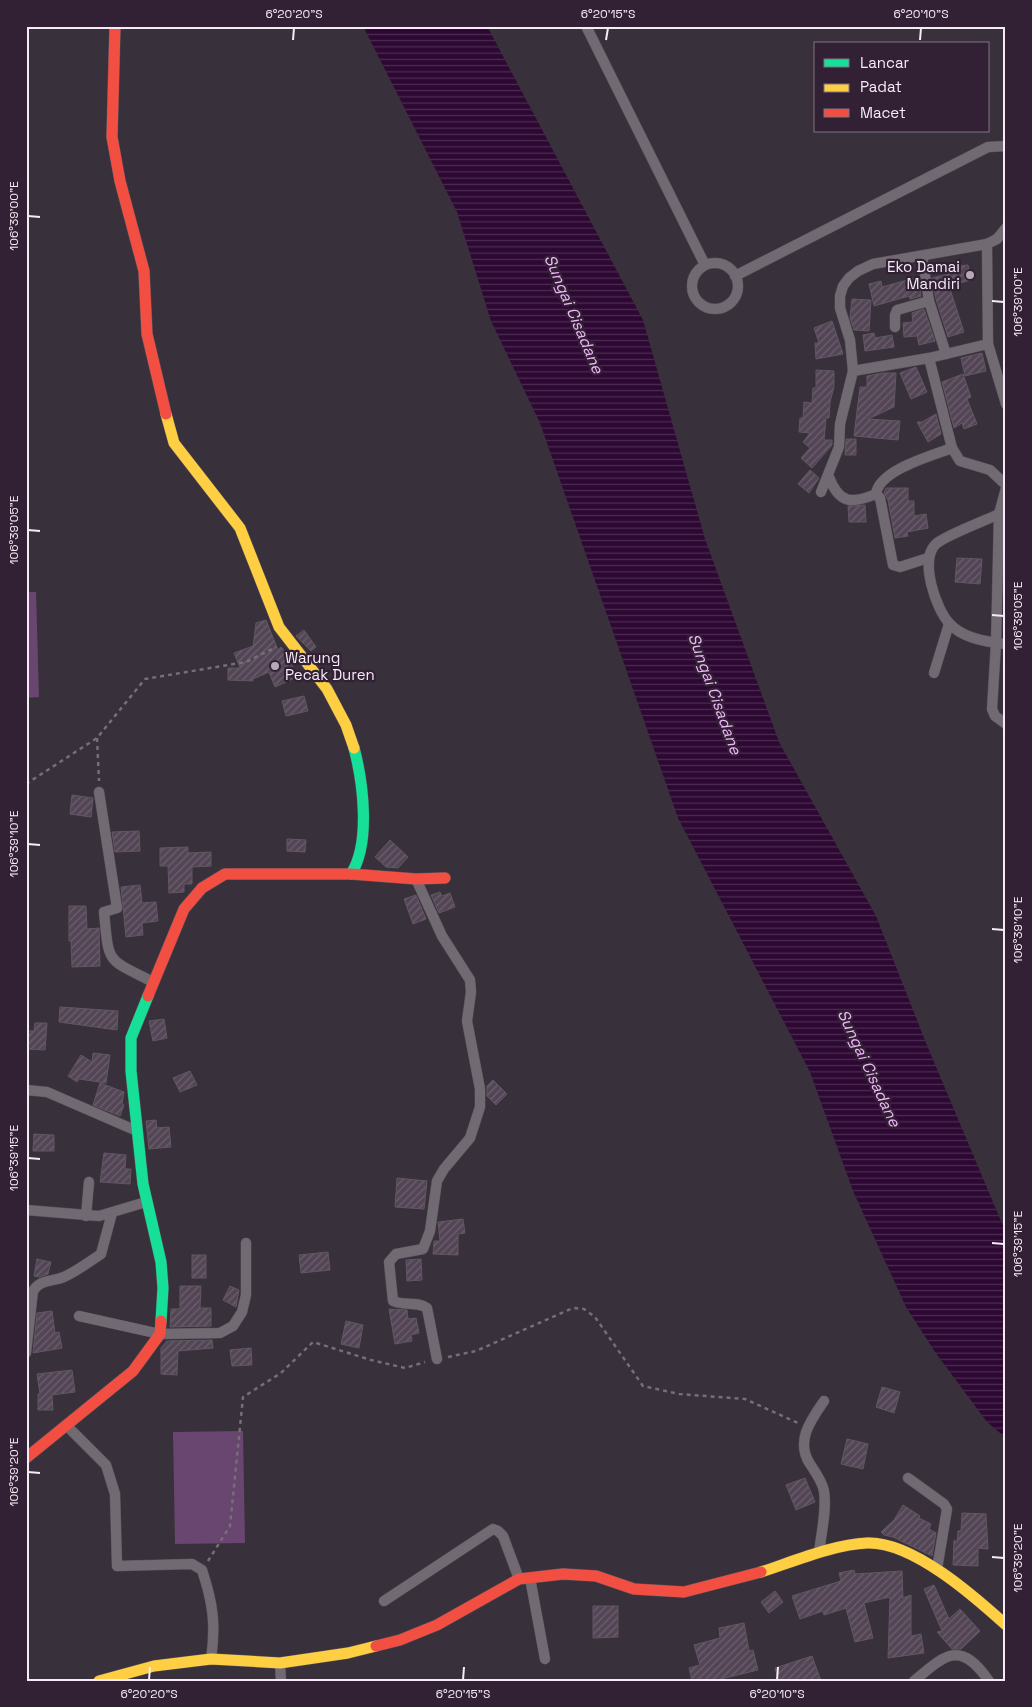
<svg xmlns="http://www.w3.org/2000/svg" width="1032" height="1707" font-family="'Space Grotesk',sans-serif">
<style>
.garden{fill:#69466f}
.water{fill:url(#water-rules)}
.building{fill:url(#building-hatch);stroke:#5f5861}
.lines{fill:none;stroke-linecap:round;stroke-linejoin:round}
.street-casing{stroke:#574f58;stroke-width:11}
.fast-casing{stroke:#574f58;stroke-width:12}
.slow-casing{stroke:#574f58;stroke-width:12}
.jam-casing{stroke:#574f58;stroke-width:12}
.path{stroke:#756f76;stroke-width:2.5;stroke-dasharray:4 4;stroke-linecap:butt}
.street{stroke:#716a73;stroke-width:10}
.fast{stroke:#16e098;stroke-width:11}
.slow{stroke:#ffcf43;stroke-width:11}
.jam{stroke:#f24e42;stroke-width:11}
.ticks{fill:none;stroke:#f6ebf7;stroke-width:2}
.poi-dot{fill:#b4aab5;stroke:#322134;stroke-width:2}
.labels{text-anchor:middle;dominant-baseline:central;stroke-width:4.5;stroke-linejoin:round;paint-order:stroke}
.poi-label{font-size:15px;fill:#f6ebf7;stroke:#322134;text-anchor:end}
.water-label{font-size:16px;font-style:italic;fill:#f2b5fc;stroke:#322134}
.neatline{fill:none;stroke:#f6ebf7;stroke-width:2}
.ticks-label{font-size:12px;text-anchor:middle;fill:#f6ebf7}
</style>
<defs>
<pattern id="water-rules" width="6" height="5" patternUnits="userSpaceOnUse" patternTransform="scale(1.25)"><rect width="6" height="5" fill="#2d0833"/><path d="M0 2.5h6" fill="none" stroke="#4c2c51"/></pattern>
<pattern id="building-hatch" width="6" height="6" patternUnits="userSpaceOnUse" patternTransform="scale(1.25)"><rect width="6" height="6" fill="#534555"/><path d="M-1 1l2-2M0 6l6-6M5 7l2-2" fill="none" stroke="#6c606e"/></pattern>
</defs>
<rect width="100%" height="100%" fill="#38303a"/>
<g class="garden">
<polygon points="26,592 36,592 39,697 26,698"/>
<polygon points="243,1431 245,1543 175,1544 173,1432"/>
</g>
<polygon class="water" points="363,26 487,26 643,320 705,539 779,742 876,916 926,1043 1006,1233 1006,1438 987,1422 935,1352 906,1307 853,1191 810,1072 678,818 540,423 491,321 457,212"/>
<g class="building">
<polygon points="957,264 958,266 968,265 971,280 949,286 964,332 948,337 936,299 932,278 948,274 946,267"/>
<polygon points="918,277 921,296 910,299 909,296 874,306 869,284 881,281 882,287"/>
<polygon points="852,299 871,300 869,331 854,330 850,318"/>
<polygon points="924,309 935,341 919,345 917,336 904,337 903,323 913,322 912,313"/>
<polygon points="832,321 843,354 816,359 815,343 819,343 814,328"/>
<polygon points="874,333 875,338 892,335 894,347 865,351 863,335"/>
<polygon points="982,353 986,371 965,376 961,358"/>
<polygon points="916,367 927,392 911,399 900,373"/>
<polygon points="816,370 834,371 834,387 830,402 829,418 826,418 824,440 832,440 832,445 812,468 801,458 810,448 803,442 810,433 799,432 800,418 803,418 804,402 812,403 813,388 816,388"/>
<polygon points="883,373 896,373 894,407 868,419 900,421 898,440 854,436 860,387 867,387 867,376"/>
<polygon points="963,374 971,397 967,399 977,424 964,429 962,423 954,428 942,382"/>
<polygon points="936,414 941,434 928,442 917,422 922,422"/>
<polygon points="846,439 856,439 856,455 845,455"/>
<polygon points="810,470 819,478 809,493 798,484"/>
<polygon points="886,488 908,488 908,501 914,501 914,516 926,514 928,528 907,532 908,536 895,538 888,500 884,493"/>
<polygon points="865,505 866,522 849,522 848,506"/>
<polygon points="957,558 982,559 980,584 955,582"/>
<polygon points="266,620 278,650 281,647 293,660 290,661 297,677 275,687 269,672 253,679 253,681 228,680 228,668 240,668 234,653 253,646 256,623"/>
<polygon points="304,630 316,647 311,651 296,636"/>
<polygon points="304,696 308,711 286,716 282,701"/>
<polygon points="72,795 93,798 91,817 70,814"/>
<polygon points="139,831 140,851 115,852 112,832"/>
<polygon points="287,839 306,840 305,852 287,851"/>
<polygon points="390,840 408,857 398,868 386,867 375,857"/>
<polygon points="188,847 188,853 211,852 211,866 192,867 192,884 184,884 184,892 169,893 168,866 160,866 160,848"/>
<polygon points="140,885 142,903 156,902 158,921 142,923 143,935 126,937 121,887"/>
<polygon points="440,892 442,896 450,893 455,907 439,913 431,895"/>
<polygon points="416,895 426,919 413,924 404,899"/>
<polygon points="69,906 86,906 87,929 99,928 100,966 72,967 71,941 69,941"/>
<polygon points="60,1007 118,1011 117,1030 59,1022"/>
<polygon points="164,1019 167,1038 153,1041 149,1021"/>
<polygon points="35,1023 47,1023 45,1050 26,1049 26,1031 34,1031"/>
<polygon points="93,1053 110,1055 106,1083 79,1079 77,1082 68,1076 81,1055 92,1062"/>
<polygon points="190,1071 197,1085 180,1092 173,1078"/>
<polygon points="493,1080 507,1094 496,1105 487,1096 487,1086"/>
<polygon points="100,1083 124,1092 122,1104 124,1105 120,1116 93,1105"/>
<polygon points="156,1120 157,1128 169,1127 171,1147 149,1149 146,1121"/>
<polygon points="34,1134 54,1135 54,1151 33,1151"/>
<polygon points="104,1153 126,1155 125,1169 131,1169 130,1184 100,1182"/>
<polygon points="397,1178 427,1181 424,1209 395,1207"/>
<polygon points="463,1219 465,1233 458,1234 458,1255 433,1254 434,1241 440,1241 438,1222"/>
<polygon points="328,1252 330,1270 301,1273 299,1255"/>
<rect x="192" y="1255" width="14" height="23"/>
<polygon points="37,1259 51,1262 48,1274 39,1277 34,1276"/>
<polygon points="421,1259 422,1280 407,1281 406,1260"/>
<polygon points="180,1286 201,1286 200,1308 211,1308 211,1326 170,1327 171,1309 180,1309"/>
<polygon points="230,1286 239,1290 236,1307 223,1300"/>
<polygon points="389,1309 407,1310 408,1319 416,1318 419,1333 411,1335 412,1341 395,1344"/>
<polygon points="52,1311 55,1333 59,1332 62,1348 33,1353 37,1313"/>
<polygon points="346,1321 363,1325 359,1348 341,1344"/>
<polygon points="212,1340 213,1348 178,1351 177,1375 161,1374 161,1348 167,1341"/>
<polygon points="251,1348 252,1365 232,1366 230,1350"/>
<polygon points="72,1370 75,1392 52,1395 53,1410 38,1410 38,1394 40,1394 37,1374"/>
<polygon points="882,1387 900,1392 894,1413 876,1407"/>
<polygon points="847,1439 868,1444 863,1469 841,1464"/>
<polygon points="805,1478 815,1502 796,1510 786,1485"/>
<polygon points="903,1505 920,1516 919,1518 931,1524 929,1529 936,1533 932,1556 893,1537 884,1535 881,1532 894,1520"/>
<polygon points="962,1513 986,1514 988,1549 978,1548 978,1566 953,1565 954,1540 957,1542 958,1531 961,1531"/>
<polygon points="854,1570 855,1574 902,1571 903,1598 911,1595 911,1636 921,1634 924,1653 888,1658 890,1597 864,1603 873,1638 855,1642 846,1608 824,1615 823,1611 800,1619 792,1596 841,1581 839,1573"/>
<polygon points="934,1585 949,1619 960,1609 980,1631 961,1649 952,1649 937,1632 942,1631 924,1589"/>
<polygon points="775,1591 783,1602 769,1613 761,1602"/>
<polygon points="593,1606 618,1606 618,1637 593,1638"/>
<polygon points="744,1623 749,1651 753,1650 758,1670 713,1681 692,1681 689,1668 700,1665 694,1645 720,1638 719,1628"/>
<polygon points="812,1656 821,1681 779,1681 775,1668"/>
</g>
<g class="lines">
<g class="street-casing">
<g id="street">
<polyline points="586,26 705,265"/>
<polyline points="987,244 988,344 1006,404"/>
<polyline points="922,256 929,301 946,354"/>
<circle cx="715" cy="286" r="23"/>
<polyline points="735,276 988,147 1006,146"/>
<polyline points="895,327 895,315 897,310 929,301"/>
<polyline points="929,358 952,448 960,461 990,470 1006,485"/>
<polyline points="853,371 929,358 988,344"/>
<path d="M829,477C839,504 852,504 876,494L880,498L893,565L900,567L928,558"/>
<polyline points="1006,488 999,514 996,643 1006,644"/>
<polyline points="821,492 839,447 840,424 853,371 850,340 840,308 840,296 843,286 849,278 858,271 873,264 987,244 997,239 1006,228"/>
<path d="M876,494C879,470 931,456 952,448"/>
<path d="M1006,515L999,514C984,521 949,534 937,543C918,558 936,610 950,624C962,637 980,640 996,643L992,709L995,716L1006,724"/>
<polyline points="934,673 949,624"/>
<path d="M99,792L117,908L104,912C109,965 106,958 153,982"/>
<path d="M416,879L442,936L470,980L471,992L467,1021L480,1089V1107L470,1138L444,1169L437,1181L430,1231L423,1249L396,1254L389,1262L393,1301C404,1306 417,1301 427,1308L437,1359"/>
<polyline points="26,1090 47,1092 137,1131"/>
<polyline points="26,1210 99,1216 146,1202"/>
<polyline points="86,1216 89,1182"/>
<polyline points="79,1316 160,1334 220,1333 233,1326 242,1312 246,1295 246,1243"/>
<path d="M26,1353L33,1291C41,1279 51,1282 64,1277C77,1271 89,1262 101,1254L112,1213"/>
<path d="M66,1425L106,1465L115,1494L117,1566L192,1564L202,1570C213,1603 216,1625 211,1659"/>
<polyline points="908,1478 944,1504 947,1509 937,1569"/>
<path d="M819,1553C821,1534 827,1510 824,1491C822,1481 816,1473 810,1464C795,1441 811,1420 824,1401"/>
<polyline points="530,1578 545,1659"/>
<polyline points="384,1601 493,1529 498,1531 503,1536 519,1579"/>
<polyline points="280,1663 281,1681"/>
<path d="M914,1681C945,1655 960,1639 989,1681"/>
</g>
</g>
<g class="fast-casing">
<g id="fast">
<path d="M351,874C371,843 363,782 354,748"/>
<polyline points="148,996 131,1038 131,1071 143,1184 161,1262 163,1288 161,1321"/>
</g>
</g>
<g class="slow-casing">
<g id="slow">
<polyline points="166,414 174,443 240,528 279,627 327,689 346,725 354,748"/>
<path d="M761,1572C792,1562 835,1544 867,1543C912,1541 974,1596 1006,1625"/>
<polyline points="99,1681 154,1666 211,1659 280,1663 348,1653 376,1646"/>
</g>
</g>
<g class="jam-casing">
<g id="jam">
<polyline points="115,26 112,137 120,181 144,271 147,334 166,414"/>
<polyline points="148,996 184,909 202,888 225,874 351,874 416,879 445,878"/>
<polyline points="26,1458 133,1371 160,1334 161,1321"/>
<polyline points="376,1646 400,1640 437,1625 519,1579 563,1574 596,1576 634,1589 684,1592 761,1572"/>
</g>
</g>
<g class="path">
<polyline points="97,738 99,781"/>
<polyline points="26,784 97,738 145,679 246,662 276,647"/>
<polyline points="448,1357 476,1351 573,1308 584,1309 595,1317 643,1386 679,1394 745,1399 798,1423"/>
<polyline points="208,1561 230,1526 243,1397 281,1373 313,1342 371,1360 405,1368 425,1362"/>
</g>
<use href="#street" class="street"/>
<use href="#fast" class="fast"/>
<use href="#slow" class="slow"/>
<use href="#jam" class="jam"/>
</g>
<path class="ticks" d="M293,40L294,28M606,40L608,28M920,40L921,28M28,216L40,217M992,301L1004,302M28,530L40,531M992,615L1004,616M28,844L40,845M992,929L1004,930M28,1158L40,1159M992,1243L1004,1244M28,1472L40,1473M992,1557L1004,1558M149,1680L150,1667M463,1680L464,1667M777,1680L778,1667"/>
<g class="poi-dot">
<circle cx="970" cy="275" r="5"/>
<circle cx="275" cy="666" r="5"/>
</g>
<g class="labels">
<g class="poi-label">
<text x="960" y="266">Eko Damai<tspan x="960" dy="17">Mandiri</tspan></text>
<text x="285" y="657" text-anchor="start">Warung<tspan x="285" dy="17">Pecak Duren</tspan></text>
</g>
<g class="water-label">
<text transform="translate(574 314) rotate(67)">Sungai Cisadane</text>
<text transform="translate(715 694) rotate(70)">Sungai Cisadane</text>
<text transform="translate(869 1068) rotate(65)">Sungai Cisadane</text>
</g>
</g>
<rect width="1032" height="1707" fill="none" stroke="#322134" stroke-width="55"/>
<rect x="814" y="42" width="175" height="90" fill="#322134" stroke="#807282"/>
<rect x="824" y="59" width="25" height="8" fill="#16e098" stroke="#807282"/>
<text x="860" y="68" font-size="15" fill="#f6ebf7">Lancar</text>
<rect x="824" y="84" width="25" height="8" fill="#ffcf43" stroke="#807282"/>
<text x="860" y="92" font-size="15" fill="#f6ebf7">Padat</text>
<rect x="824" y="109" width="25" height="8" fill="#f24e42" stroke="#807282"/>
<text x="860" y="118" font-size="15" fill="#f6ebf7">Macet</text>
<rect x="28" y="28" width="976" height="1652" class="neatline"/>
<g class="ticks-label">
<text x="294" y="18">6°20'20"S</text>
<text x="608" y="18">6°20'15"S</text>
<text x="921" y="18">6°20'10"S</text>
<text transform="translate(14 216) rotate(-90)" y="4">106°39'00"E</text>
<text transform="translate(1018 302) rotate(-90)" y="4">106°39'00"E</text>
<text transform="translate(14 530) rotate(-90)" y="4">106°39'05"E</text>
<text transform="translate(1018 616) rotate(-90)" y="4">106°39'05"E</text>
<text transform="translate(14 844) rotate(-90)" y="4">106°39'10"E</text>
<text transform="translate(1018 930) rotate(-90)" y="4">106°39'10"E</text>
<text transform="translate(14 1158) rotate(-90)" y="4">106°39'15"E</text>
<text transform="translate(1018 1244) rotate(-90)" y="4">106°39'15"E</text>
<text transform="translate(14 1472) rotate(-90)" y="4">106°39'20"E</text>
<text transform="translate(1018 1558) rotate(-90)" y="4">106°39'20"E</text>
<text x="149" y="1698">6°20'20"S</text>
<text x="463" y="1698">6°20'15"S</text>
<text x="777" y="1698">6°20'10"S</text>
</g>
</svg>
